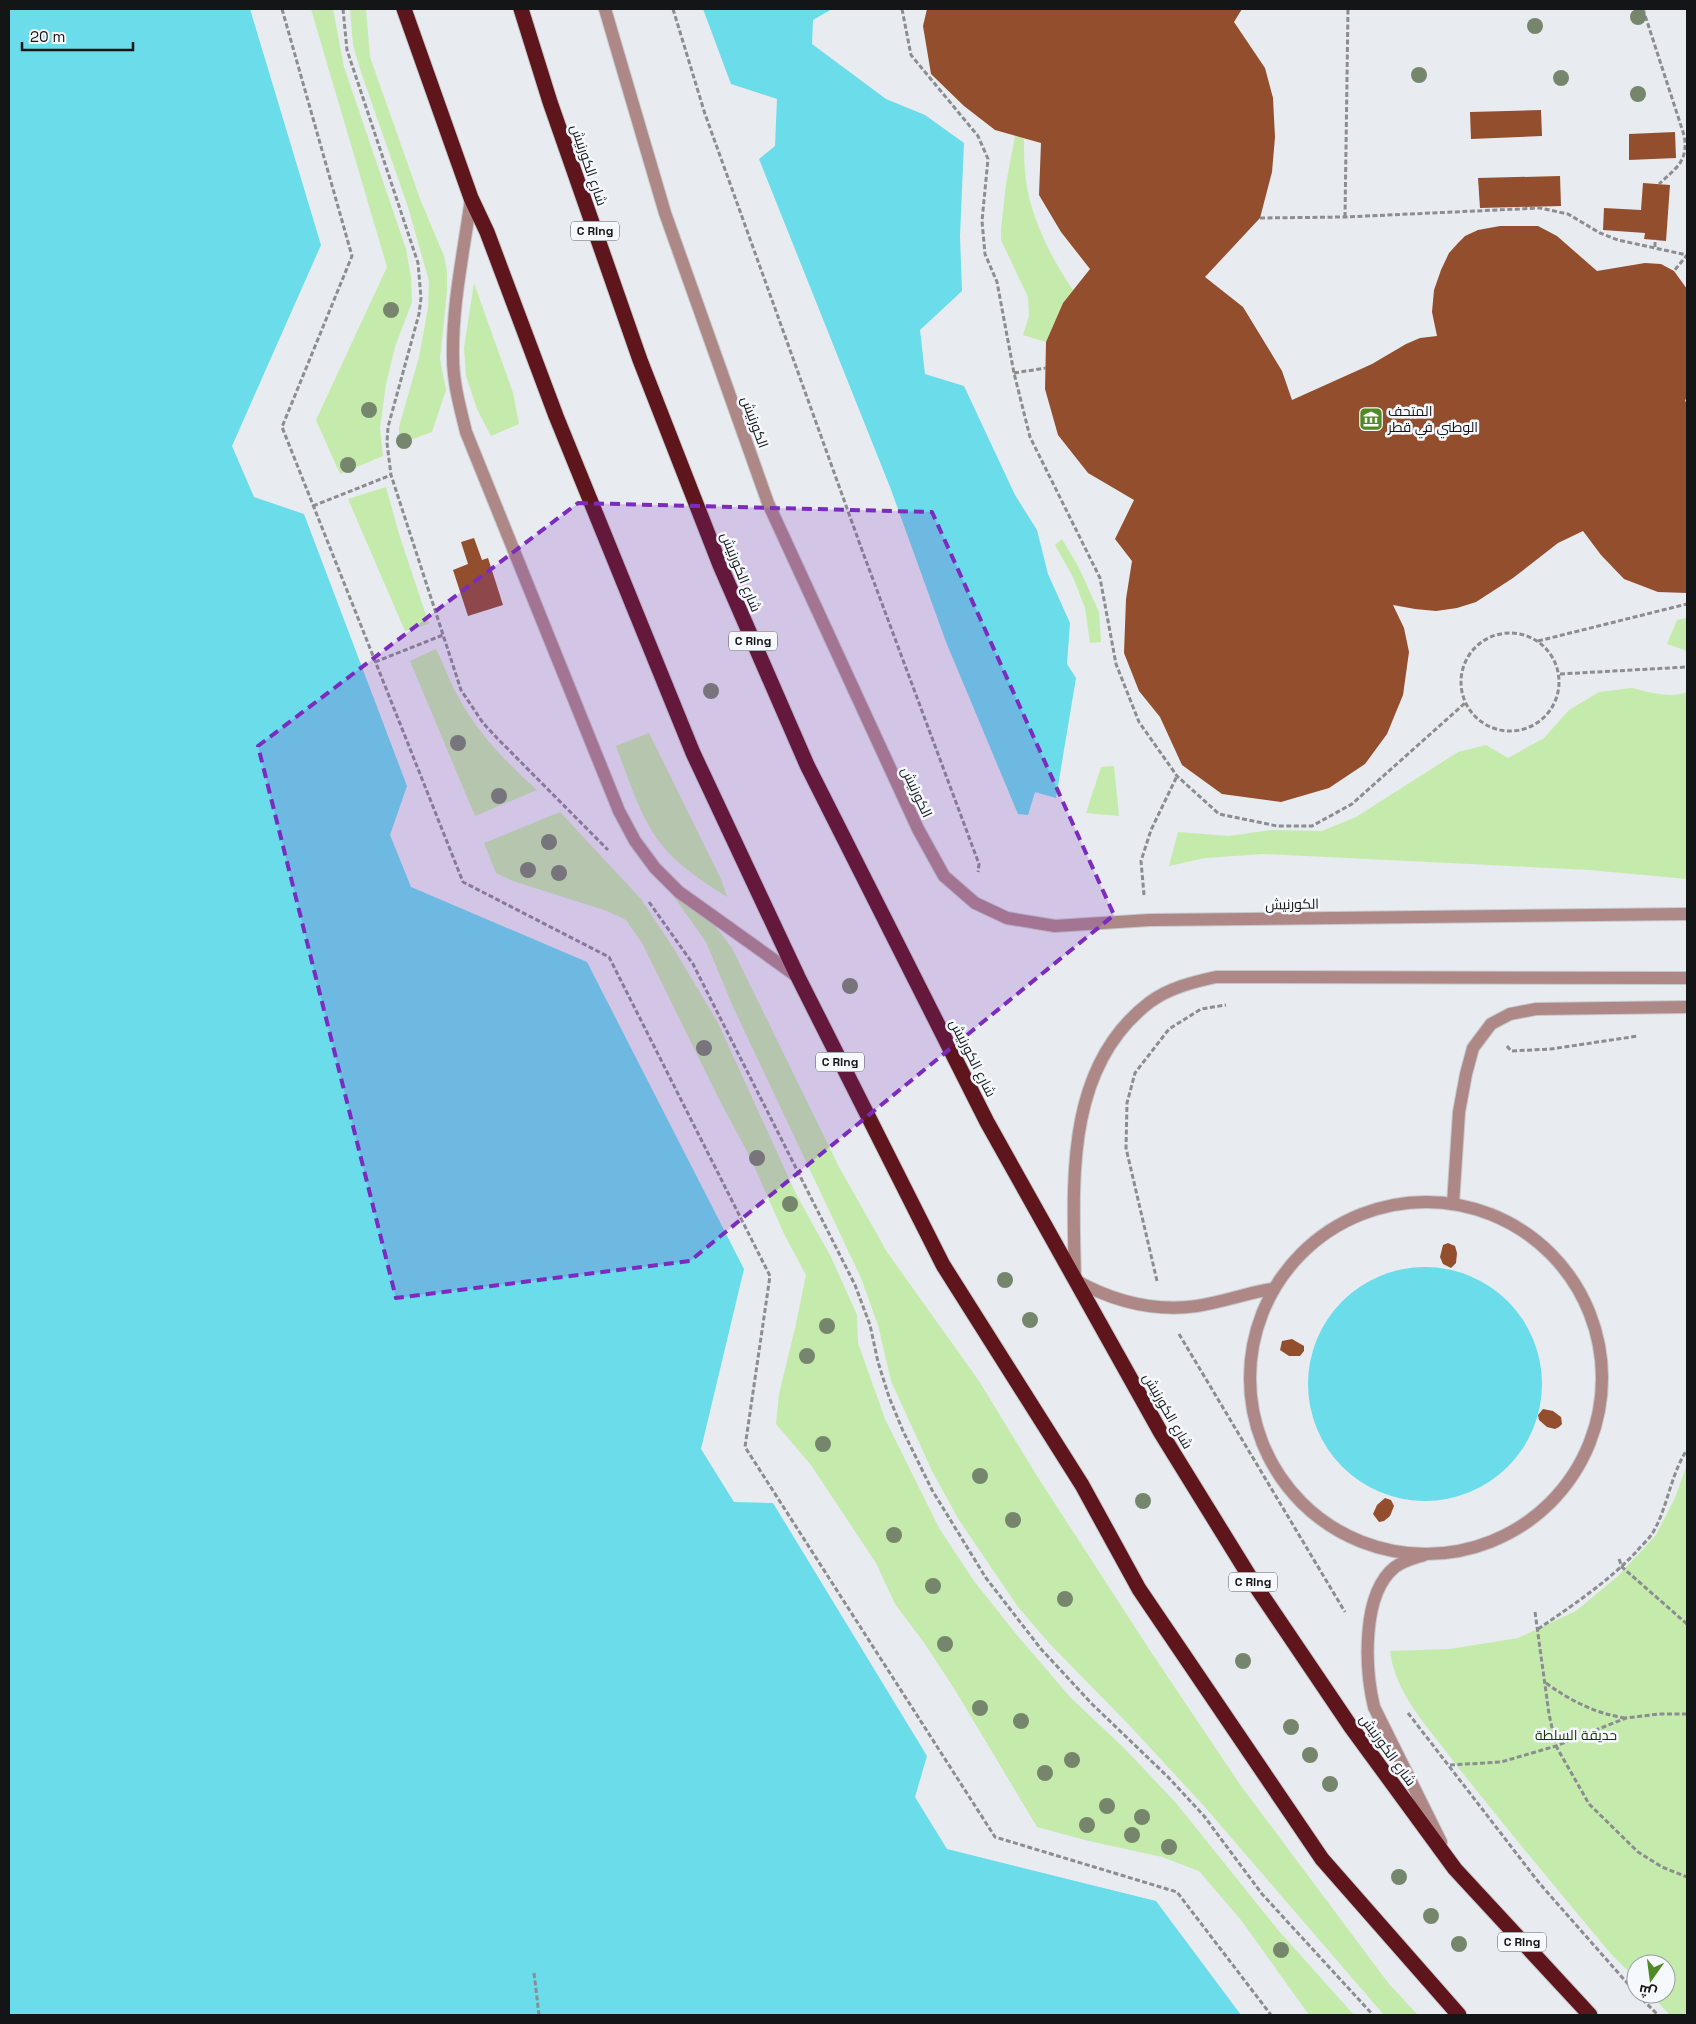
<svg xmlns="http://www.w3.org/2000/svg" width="1696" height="2024" font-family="'Space Grotesk',Cairo,sans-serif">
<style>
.green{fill:#c4ebab}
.water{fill:#6bdcea}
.building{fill:#934e2d}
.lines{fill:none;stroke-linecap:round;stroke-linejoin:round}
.lane-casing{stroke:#c6c9cc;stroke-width:14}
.street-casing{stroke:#c6c9cc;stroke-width:14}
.highway-casing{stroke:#c6c9cc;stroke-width:17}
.path{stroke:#8b8d90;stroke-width:3;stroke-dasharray:5 2.5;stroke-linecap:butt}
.lane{stroke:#ae8887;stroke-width:12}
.street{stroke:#ae8887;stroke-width:12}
.highway{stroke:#5e151c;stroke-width:15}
.tree{fill:#76866c}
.marked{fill:#7b2cbf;fill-opacity:0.2;stroke:#7b2cbf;stroke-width:4;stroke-dasharray:10 6;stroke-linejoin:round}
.labels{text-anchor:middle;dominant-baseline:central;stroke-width:5;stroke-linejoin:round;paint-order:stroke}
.shield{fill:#f5f8fc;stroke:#58595c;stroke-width:1}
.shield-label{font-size:12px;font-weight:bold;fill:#141517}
.street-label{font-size:14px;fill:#141517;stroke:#f5f8fc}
.poi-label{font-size:14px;fill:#141517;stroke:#f5f8fc;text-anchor:start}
.park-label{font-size:14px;fill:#193301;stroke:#f5f8fc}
</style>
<rect width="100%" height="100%" fill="#e8ebef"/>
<g class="green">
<polygon points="311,9 333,9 344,67 406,249 411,277 412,302 395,347 386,384 380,428 383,456 340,474 316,420 387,267"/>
<polygon points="350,9 366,9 370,57 420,199 444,256 447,271 447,291 440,359 446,390 432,432 399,444 399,427 419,357 428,308 429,281 408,207 360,69 353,45"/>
<path d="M1015,136L1024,139C1024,153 1024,167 1026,181C1031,218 1052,260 1073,290L1063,303L1046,342L1023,335L1029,316L1028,297L1001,240V229L1006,184Z"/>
<polygon points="474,283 513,393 519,424 491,436 477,409 466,376 464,348"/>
<polygon points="386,487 399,534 429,624 405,631 348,499"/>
<polygon points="1062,539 1079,568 1099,612 1101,642 1090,643 1085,608 1073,577 1055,545"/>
<polygon points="1687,618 1687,651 1667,644 1677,620"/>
<path d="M436,649C444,665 450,683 459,698C478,734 507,763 537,790L475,816L410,661Z"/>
<path d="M1632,688C1648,692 1671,699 1687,692V879L1590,870L1263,854L1205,858L1169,866L1178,832L1229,836L1271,830L1322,831L1356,817L1458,752L1486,745L1508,758L1544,738L1569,710L1599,692Z"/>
<path d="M649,733L721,879L727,897C704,882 678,866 661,844C639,816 629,779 616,746Z"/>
<polygon points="1114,766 1119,816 1086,813 1101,767"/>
<polygon points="560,812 641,899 674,949 718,1023 797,1196 831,1257 857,1315 858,1343 885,1419 939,1528 974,1581 1016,1634 1071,1698 1125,1749 1176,1803 1278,1930 1354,2015 1309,2015 1241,1920 1199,1871 1162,1857 1089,1841 1037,1827 955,1690 925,1644 895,1604 876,1563 811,1465 776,1424 779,1394 796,1324 806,1275 785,1236 750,1157 721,1103 642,943 626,920 607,911 513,881 496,873 484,843"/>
<polygon points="672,894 691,904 709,918 732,948 839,1167 887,1252 979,1381 1037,1476 1151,1652 1241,1786 1389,1984 1418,2015 1384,2015 1204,1806 1131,1727 1049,1643 1018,1607 959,1520 933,1473 891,1381 878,1325 861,1278 734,1009 706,942"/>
<path d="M1687,1464V2015H1670L1650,1994H1666V1964H1636V1979L1611,1954C1558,1890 1505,1827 1454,1762C1429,1728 1395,1694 1390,1651L1450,1649L1518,1638L1576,1611L1618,1576L1656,1535L1675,1498Z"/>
</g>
<g class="water">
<polygon points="9,9 250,9 321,245 232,446 254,497 304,514 407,786 390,835 411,887 587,962 744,1269 701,1449 734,1502 773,1503 927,1756 915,1797 947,1849 1156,1901 1241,2015 9,2015"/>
<polygon points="703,9 832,9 813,20 812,44 886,99 925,115 964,143 960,236 962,291 920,330 925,374 964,386 1015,495 1037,530 1048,574 1070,623 1067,664 1076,678 1056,798 1035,792 1028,815 1018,814 946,642 890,487 759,159 775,146 777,99 731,84"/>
<circle cx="1425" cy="1384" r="117"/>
</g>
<g class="building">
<polygon points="927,9 1242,9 1234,22 1265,68 1273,98 1275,137 1272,172 1260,218 1205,277 1243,307 1282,371 1292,400 1372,364 1406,344 1420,338 1437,336 1432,312 1434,290 1441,270 1449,253 1459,242 1465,236 1478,230 1500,226 1538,226 1557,236 1597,271 1645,263 1661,264 1674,271 1687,289 1687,396 1685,401 1687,403 1687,593 1658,592 1624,579 1601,555 1583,531 1558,543 1513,578 1476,602 1457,608 1436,611 1415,609 1393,605 1404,628 1409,652 1403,695 1387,734 1365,764 1329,788 1281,802 1222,794 1182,765 1160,717 1139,691 1124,653 1126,599 1132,561 1115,539 1134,500 1088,473 1058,435 1045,389 1046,342 1063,303 1090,269 1061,232 1039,195 1041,143 995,130 964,106 931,74 923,26"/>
<polygon points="1541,110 1542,136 1471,139 1470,112"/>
<polygon points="1675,132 1676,158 1629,160 1629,134"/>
<polygon points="1560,176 1561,206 1480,208 1478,178"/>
<polygon points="1643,183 1670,185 1666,241 1644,239 1645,233 1603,230 1604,208 1641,210"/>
<polygon points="474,538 482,560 488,558 503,605 468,616 453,570 468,564 461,542"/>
<polygon points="1448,1243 1455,1246 1457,1253 1456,1263 1451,1268 1443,1264 1440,1257 1443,1245"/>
<polygon points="1292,1339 1304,1346 1304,1351 1300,1356 1289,1356 1280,1350 1282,1341"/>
<polygon points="1543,1409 1553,1411 1561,1417 1562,1424 1559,1427 1555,1429 1547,1427 1539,1420 1538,1415"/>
<polygon points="1385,1498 1391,1500 1394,1506 1390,1516 1384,1521 1379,1522 1373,1514 1377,1505"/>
</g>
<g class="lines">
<g class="lane-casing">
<g id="lane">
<path d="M471,198C464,251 452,304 453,357C453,383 460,407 466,432L619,811L635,841L655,868L679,892L798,977"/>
<circle cx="1426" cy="1378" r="176"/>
<polyline points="1453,1204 1459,1112 1466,1074 1473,1048 1491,1024 1510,1014 1536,1009 1687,1007"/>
<path d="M1075,1280C1114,1302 1153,1312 1197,1306C1223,1302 1247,1293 1272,1289"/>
<path d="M1424,1555C1415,1558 1403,1561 1395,1567C1361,1594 1365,1669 1374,1707L1441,1842"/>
</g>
</g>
<g class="street-casing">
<g id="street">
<polyline points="605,9 665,213 768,503 918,829 944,876 975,903 1007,918 1055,926 1150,920 1687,914"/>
<path d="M1075,1279C1073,1183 1064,1067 1150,1002C1169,988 1193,982 1216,977L1687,978"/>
</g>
</g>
<g class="highway-casing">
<g id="highway">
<polyline points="404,9 471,198 487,232 556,416 693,753 798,977 943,1265 1082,1485 1139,1589 1322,1859 1459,2015"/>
<polyline points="521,9 550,102 640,360 720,565 807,765 987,1122 1161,1433 1253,1582 1351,1727 1455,1869 1590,2015"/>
</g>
</g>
<g class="path">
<polyline points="282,9 352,256 282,427 463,882 609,957 770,1276 745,1447 995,1837 1177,1892 1271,2015"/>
<polyline points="343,9 347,50 418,263 421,298 419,314 388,427 387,443 391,475 461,690 483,723 497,738 608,850"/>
<polyline points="673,9 705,114 862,550 979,864 978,872"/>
<polyline points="902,9 911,55 978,136 988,159 982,221 985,254 997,282 1014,373 1030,437 1100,578 1116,664 1139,722 1177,776 1219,814 1277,826 1312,826 1352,804 1465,703"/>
<path d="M1643,9L1684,135C1689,161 1676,168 1659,184"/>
<polyline points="1345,217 1348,9"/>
<polyline points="1260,218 1345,217 1540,208 1568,214 1600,233 1618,240 1687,255 1674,271"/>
<polyline points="1655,247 1655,239"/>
<polyline points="1014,373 1046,368"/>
<polyline points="313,506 391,475"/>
<circle cx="1510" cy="682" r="49"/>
<polyline points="1538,641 1687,604"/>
<polyline points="375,662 443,635"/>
<polyline points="1560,674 1687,667"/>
<polyline points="1144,895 1141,861 1151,830 1177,776"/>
<polyline points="649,902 693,964 855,1285 870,1325 878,1362 889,1397 903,1431 932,1490 986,1578 1041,1649 1092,1704 1168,1777 1204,1816 1262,1894 1373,2015"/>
<polyline points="1507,1046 1511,1051 1551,1049 1638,1036"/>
<polyline points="1157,1281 1126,1148 1127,1103 1135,1073 1169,1029 1201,1009 1226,1005"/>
<polyline points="1179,1334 1345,1612"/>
<polyline points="1619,1559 1622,1567 1687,1624"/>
<polyline points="1535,1612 1549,1714 1556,1746 1589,1804 1638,1852 1662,1867 1687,1877"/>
<path d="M1538,1629C1573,1605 1608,1582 1637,1551C1641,1546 1648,1540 1652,1534C1668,1508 1670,1475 1687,1450"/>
<path d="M1546,1683C1571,1701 1594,1713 1625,1718"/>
<polyline points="1408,1713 1540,1884 1636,1993"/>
<polyline points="1450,1765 1501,1762 1556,1746 1626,1718 1659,1714 1687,1714"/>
<polyline points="534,1973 539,2015"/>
<polyline points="1637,1994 1658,2015"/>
</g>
<use href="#lane" class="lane"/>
<use href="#street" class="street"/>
<use href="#highway" class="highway"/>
</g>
<g class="tree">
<circle cx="1638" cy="17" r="8"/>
<circle cx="1535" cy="26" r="8"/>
<circle cx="1419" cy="75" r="8"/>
<circle cx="1561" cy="78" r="8"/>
<circle cx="1638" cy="94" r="8"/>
<circle cx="391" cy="310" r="8"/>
<circle cx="369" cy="410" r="8"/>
<circle cx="404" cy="441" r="8"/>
<circle cx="348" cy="465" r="8"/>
<circle cx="711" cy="691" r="8"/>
<circle cx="458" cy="743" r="8"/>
<circle cx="499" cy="796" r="8"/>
<circle cx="549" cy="842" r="8"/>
<circle cx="528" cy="870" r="8"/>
<circle cx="559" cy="873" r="8"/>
<circle cx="850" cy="986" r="8"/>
<circle cx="704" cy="1048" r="8"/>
<circle cx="757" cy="1158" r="8"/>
<circle cx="790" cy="1204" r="8"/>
<circle cx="1005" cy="1280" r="8"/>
<circle cx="1030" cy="1320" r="8"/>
<circle cx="827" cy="1326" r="8"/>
<circle cx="807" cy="1356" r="8"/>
<circle cx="823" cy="1444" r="8"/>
<circle cx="980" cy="1476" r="8"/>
<circle cx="1143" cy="1501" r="8"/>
<circle cx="1013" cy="1520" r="8"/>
<circle cx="894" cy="1535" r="8"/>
<circle cx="933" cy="1586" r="8"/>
<circle cx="1065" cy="1599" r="8"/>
<circle cx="945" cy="1644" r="8"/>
<circle cx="1243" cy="1661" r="8"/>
<circle cx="980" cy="1708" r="8"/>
<circle cx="1021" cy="1721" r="8"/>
<circle cx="1291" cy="1727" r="8"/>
<circle cx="1310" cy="1755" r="8"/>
<circle cx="1072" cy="1760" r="8"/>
<circle cx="1045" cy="1773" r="8"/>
<circle cx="1330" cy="1784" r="8"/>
<circle cx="1107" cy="1806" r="8"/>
<circle cx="1142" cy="1817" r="8"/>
<circle cx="1087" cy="1825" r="8"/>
<circle cx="1132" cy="1835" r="8"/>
<circle cx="1169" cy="1847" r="8"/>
<circle cx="1399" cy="1877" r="8"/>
<circle cx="1431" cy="1916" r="8"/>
<circle cx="1459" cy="1944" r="8"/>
<circle cx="1281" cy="1950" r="8"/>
</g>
<path class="marked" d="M578,503L932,512L1114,915L690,1261L396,1298L258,746Z"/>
<defs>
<g id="museum-square" transform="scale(1.25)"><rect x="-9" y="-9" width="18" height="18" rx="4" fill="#518924" stroke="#f5f8fc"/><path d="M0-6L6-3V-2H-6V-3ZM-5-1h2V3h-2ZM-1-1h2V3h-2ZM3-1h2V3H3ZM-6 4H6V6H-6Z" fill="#fff"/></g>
</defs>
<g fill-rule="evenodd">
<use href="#museum-square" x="1371" y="419"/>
</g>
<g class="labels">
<g class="shield">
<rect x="571" y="221.5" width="48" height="19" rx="4"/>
<rect x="729" y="631.5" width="48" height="19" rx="4"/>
<rect x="816" y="1052.5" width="48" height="19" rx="4"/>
<rect x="1229" y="1572.5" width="48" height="19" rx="4"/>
<rect x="1498" y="1932.5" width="48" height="19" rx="4"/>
</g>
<g class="shield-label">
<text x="595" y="231">C Ring</text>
<text x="753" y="641">C Ring</text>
<text x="840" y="1062">C Ring</text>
<text x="1253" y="1582">C Ring</text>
<text x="1522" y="1942">C Ring</text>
</g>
<g class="street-label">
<text transform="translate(589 165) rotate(71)">شارع الكورنيش</text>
<text transform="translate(755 422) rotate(70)">الكورنيش</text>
<text transform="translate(741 572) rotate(68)">شارع الكورنيش</text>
<text transform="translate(917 792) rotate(65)">الكورنيش</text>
<text transform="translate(1292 904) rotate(-1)">الكورنيش</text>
<text transform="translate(973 1058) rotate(63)">شارع الكورنيش</text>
<text transform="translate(1168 1411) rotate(60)">شارع الكورنيش</text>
<text transform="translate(1388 1750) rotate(54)">شارع الكورنيش</text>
</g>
<g class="poi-label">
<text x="1388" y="411">المتحف<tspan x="1388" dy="16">الوطني في قطر</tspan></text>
</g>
<g class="park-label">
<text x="1576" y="1735">حديقة السلطة</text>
</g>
</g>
<rect width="1696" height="2024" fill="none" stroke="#141517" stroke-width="20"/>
<g transform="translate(1651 1979) rotate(194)"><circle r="24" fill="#f5f8fc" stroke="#9b9da0"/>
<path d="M0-4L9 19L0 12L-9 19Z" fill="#518924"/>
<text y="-8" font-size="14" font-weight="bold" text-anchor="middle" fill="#141517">ش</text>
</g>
<path d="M22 42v8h111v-8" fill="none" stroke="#141517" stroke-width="2.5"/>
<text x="30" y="42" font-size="15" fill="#141517" stroke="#f5f8fc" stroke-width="4" paint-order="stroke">20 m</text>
</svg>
